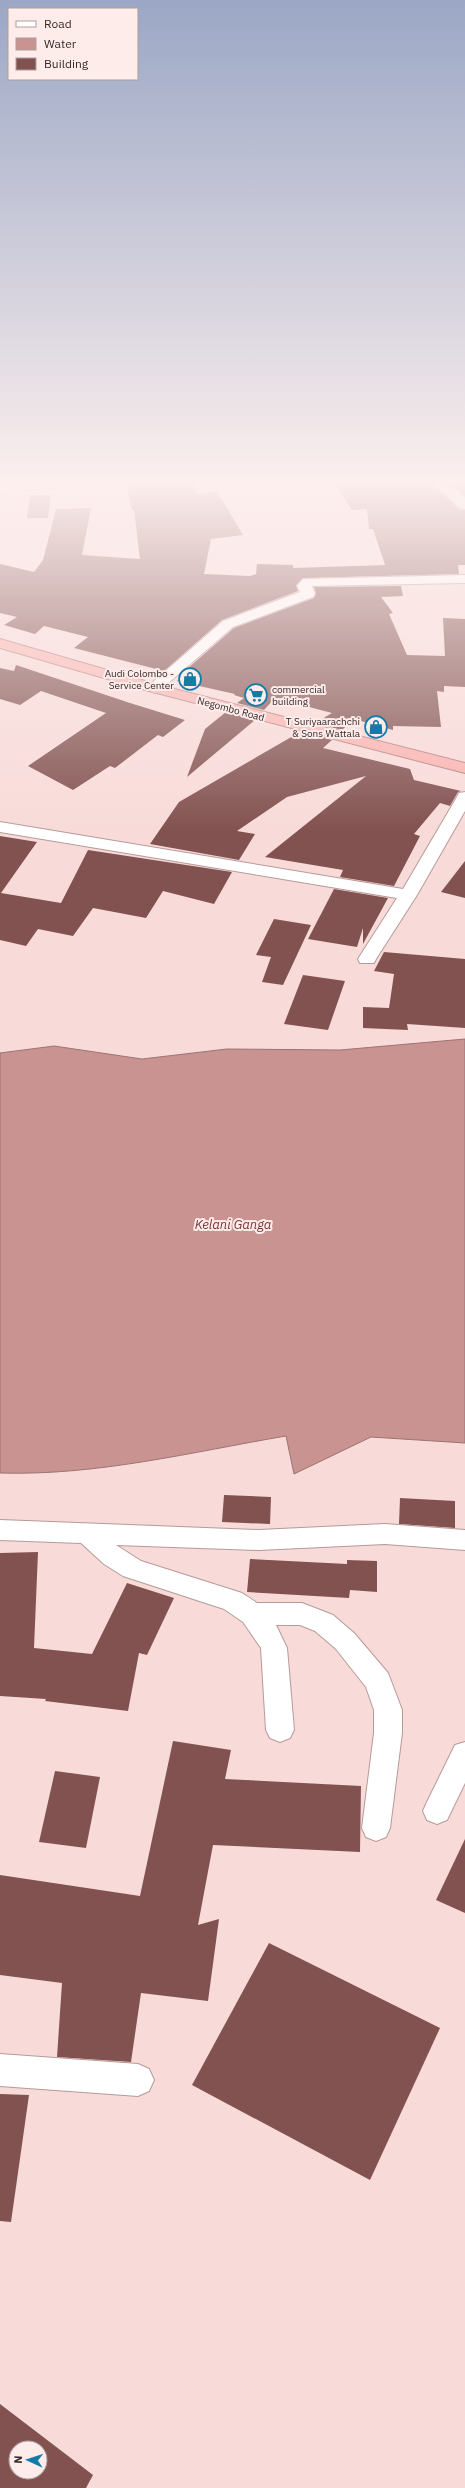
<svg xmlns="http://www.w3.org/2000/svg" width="465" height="2488" font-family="'IBM Plex Sans',sans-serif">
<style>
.water{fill:#c89391;stroke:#9c7372}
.building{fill:#825250;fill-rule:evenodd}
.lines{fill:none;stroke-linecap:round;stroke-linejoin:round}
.minor-casing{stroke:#b59a98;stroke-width:2}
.highway-casing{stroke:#b48380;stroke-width:2}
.minor{fill:#fff;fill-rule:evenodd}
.highway{fill:#f9b4b0;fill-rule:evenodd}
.labels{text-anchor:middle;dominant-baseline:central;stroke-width:4;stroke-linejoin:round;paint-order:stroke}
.far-poi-label{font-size:10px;fill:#342928;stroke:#fdecea;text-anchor:end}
.far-street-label{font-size:10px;fill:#342928;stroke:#fdecea}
.water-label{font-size:13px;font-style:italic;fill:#7a3636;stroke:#fdecea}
</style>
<rect width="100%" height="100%" fill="#f8dbd9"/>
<path class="water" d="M465,1039V1443L371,1437L294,1474L286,1436C192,1452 96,1476 0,1473V1053L54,1046L142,1059L227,1049L340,1050Z"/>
<g class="building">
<polygon points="194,483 196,494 217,491 243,535 211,539 204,574 250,576 256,574 257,564 293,565 293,568 385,565 373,529 369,529 367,509 352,510 334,483 431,483 459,509 465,510 465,565 458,565 459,574 303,578 296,585 298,591 222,620 164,671 74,648 88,637 44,626 35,634 4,625 17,617 0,613 0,564 34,572 43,560 56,509 91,508 82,555 140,559 134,510 132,510 126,484"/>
<polygon points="448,483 465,483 465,496"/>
<polygon points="30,495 51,495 48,518 27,518"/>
<polygon points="401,586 403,596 381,597 393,613 389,614 407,655 445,656 443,618 465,619 465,687 444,686 444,692 437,691 441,727 393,726 393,730 354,719 342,730 315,723 332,713 275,698 264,710 237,703 244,698 234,695 235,694 177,681 183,675 180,675 234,628 314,598 316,593 314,587"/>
<polygon points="16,665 130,703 185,720 163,737 158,735 115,768 110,766 73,790 28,766 106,713 41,691 20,705 0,699 0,668 14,671"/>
<polygon points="226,712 255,720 187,777 205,729"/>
<polygon points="300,732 332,740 323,748 410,769 414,780 461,791 458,792 450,806 440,803 414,834 420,836 394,886 340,877 343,870 265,857 366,776 287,797 237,831 255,834 239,860 150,844 179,802"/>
<polygon points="0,836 37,842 1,893 61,903 88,850 232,872 214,904 163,891 146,918 93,908 73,936 38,929 26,946 0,940"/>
<polygon points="465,861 465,898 441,892"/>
<polygon points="334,889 388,898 363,944 363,928 357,947 308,939"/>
<polygon points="274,919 311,925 283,985 262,982 271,957 256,955"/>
<polygon points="384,952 465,959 465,1028 407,1024 408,1030 363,1028 363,1007 389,1008 394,974 374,971"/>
<polygon points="303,975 345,981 328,1030 284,1024"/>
<polygon points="224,1495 271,1497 270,1524 222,1522"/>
<polygon points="400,1498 455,1501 455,1528 399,1524"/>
<polygon points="38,1552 34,1648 92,1654 127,1583 174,1598 147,1655 139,1653 128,1711 45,1701 46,1699 0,1696 0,1553"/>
<polygon points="250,1559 347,1564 347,1560 377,1561 377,1592 350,1590 349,1598 247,1592"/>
<polygon points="173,1741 231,1750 225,1779 361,1786 360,1852 213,1845 198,1925 219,1919 208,2001 141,1993 131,2062 57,2057 62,1983 0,1975 0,1875 140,1896"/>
<polygon points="55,1771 100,1777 86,1848 39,1842"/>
<polygon points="465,1839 465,1913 436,1900"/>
<polygon points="269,1943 440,2028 370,2180 192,2085"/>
<polygon points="0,2094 29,2095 11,2222 0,2221"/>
<path d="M0,2404L93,2475L86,2488H0ZM16,2448H40V2472H16Z"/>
</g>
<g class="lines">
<g class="minor-casing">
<g id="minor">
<polygon points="18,483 67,483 61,487 0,492 0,484"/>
<polygon points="432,483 446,483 465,498 465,509 460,508"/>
<polygon points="465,575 465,583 312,586 315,594 313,597 233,627 159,691 154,693 146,688 223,621 300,592 297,586 303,579"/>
<polygon points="465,792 465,811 417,895 376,959 374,963 360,963 358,959 397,898 0,832 0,822 403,889 457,797 459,793"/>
<polygon points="0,1520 259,1530 385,1524 465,1530 465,1550 385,1544 259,1550 116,1545 141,1561 242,1593 257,1603 302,1603 333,1615 354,1633 388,1673 402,1710 402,1733 390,1828 386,1837 376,1841 366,1837 362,1828 374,1733 374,1710 366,1687 336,1649 315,1631 300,1625 276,1625 287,1648 294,1730 290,1738 280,1742 270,1738 266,1730 261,1648 243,1622 224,1609 123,1576 104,1564 81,1543 0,1540"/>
<polygon points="465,1742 465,1783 447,1820 437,1824 427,1820 423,1811 427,1802 455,1745"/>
<polygon points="0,2054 138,2064 149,2069 154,2080 149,2091 138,2096 0,2086"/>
</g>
</g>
<g class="highway-casing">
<polygon id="highway" points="0,639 159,685 465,763 465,773 149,691 0,648"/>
</g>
<use href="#minor" class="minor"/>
<use href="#highway" class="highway"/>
</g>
<linearGradient id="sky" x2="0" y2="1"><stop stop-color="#9ba7c5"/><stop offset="0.58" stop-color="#fcefee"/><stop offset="1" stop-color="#fcefee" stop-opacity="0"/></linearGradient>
<rect width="465" height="831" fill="url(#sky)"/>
<defs>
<g id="shop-ring" transform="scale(1.15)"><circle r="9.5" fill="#fdecea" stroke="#137ca6" stroke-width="1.5"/><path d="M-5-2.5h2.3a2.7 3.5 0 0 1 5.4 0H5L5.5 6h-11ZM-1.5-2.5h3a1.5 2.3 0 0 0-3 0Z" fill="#137ca6"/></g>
<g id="supermarket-ring" transform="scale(1.15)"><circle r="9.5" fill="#fdecea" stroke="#137ca6" stroke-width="1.5"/><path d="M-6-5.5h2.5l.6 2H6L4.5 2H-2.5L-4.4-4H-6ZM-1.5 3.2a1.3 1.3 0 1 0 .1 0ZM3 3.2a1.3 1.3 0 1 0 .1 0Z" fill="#137ca6"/></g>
</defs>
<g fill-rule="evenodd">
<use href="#shop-ring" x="190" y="679"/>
<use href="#supermarket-ring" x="256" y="695"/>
<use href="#shop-ring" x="376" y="727"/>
</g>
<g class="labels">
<g class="far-poi-label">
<text x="174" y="673">Audi Colombo -<tspan x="174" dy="12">Service Center</tspan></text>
<text x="272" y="689" text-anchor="start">commercial<tspan x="272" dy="12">building</tspan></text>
<text x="360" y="721">T Suriyaarachchi<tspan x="360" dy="12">&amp; Sons Wattala</tspan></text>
</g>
<g class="far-street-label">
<text transform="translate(231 709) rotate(15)">Negombo Road</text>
</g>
<g class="water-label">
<text x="233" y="1224">Kelani Ganga</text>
</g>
</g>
<rect x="8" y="8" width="130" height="72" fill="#fdecea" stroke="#ad9e9c"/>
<rect x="16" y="21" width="20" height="6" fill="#ffffff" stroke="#ad9e9c"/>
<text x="44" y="28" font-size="12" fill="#342928">Road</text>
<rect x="16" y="38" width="20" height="12" fill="#c89391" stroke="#ad9e9c"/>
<text x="44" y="48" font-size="12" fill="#342928">Water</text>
<rect x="16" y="58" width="20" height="12" fill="#825250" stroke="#ad9e9c"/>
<text x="44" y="68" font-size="12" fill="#342928">Building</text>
<g transform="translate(28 2460) rotate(273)"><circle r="19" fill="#fdecea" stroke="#ad9e9c"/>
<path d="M0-3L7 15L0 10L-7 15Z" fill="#137ca6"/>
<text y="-6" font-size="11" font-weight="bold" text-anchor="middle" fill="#342928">N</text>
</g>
</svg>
